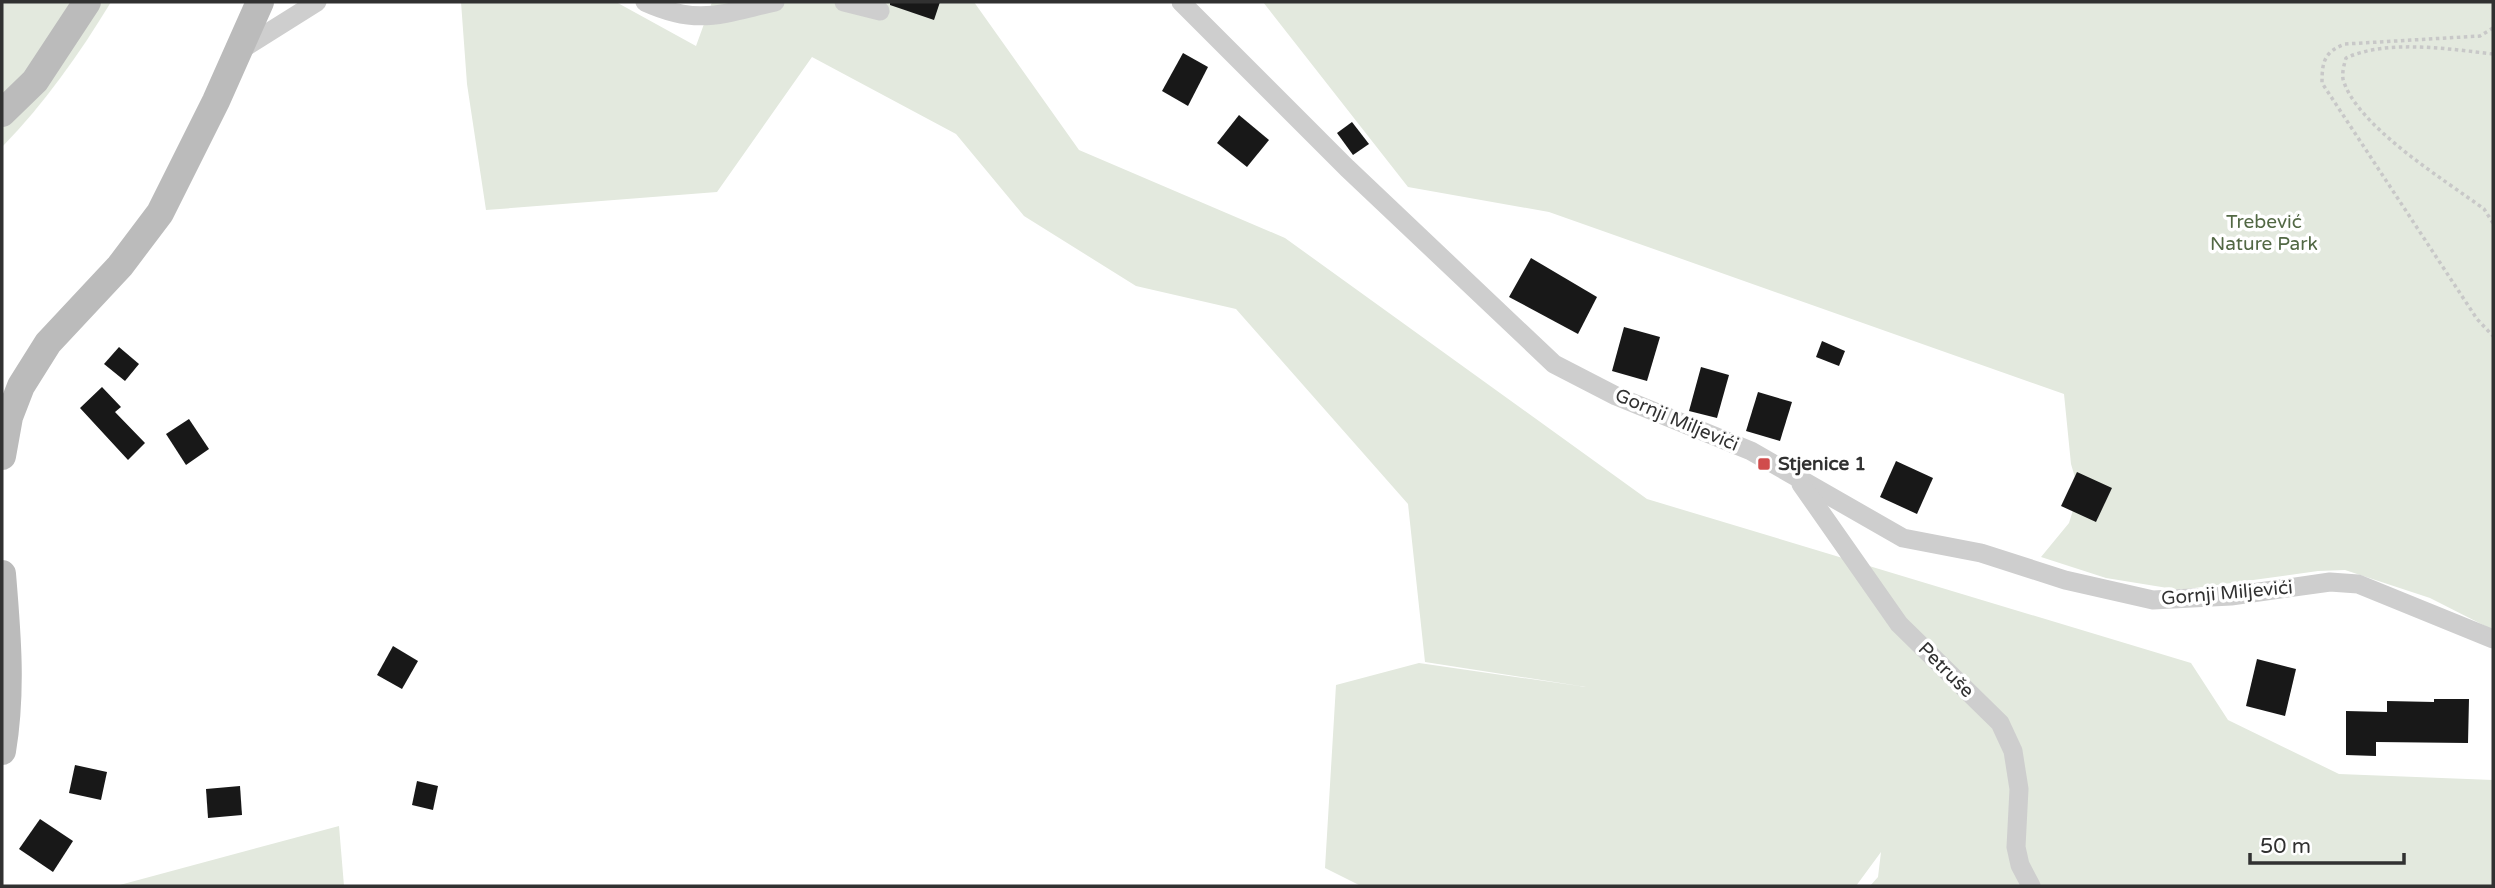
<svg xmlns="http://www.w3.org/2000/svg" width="2495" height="888" font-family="'Varela Round',sans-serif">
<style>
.green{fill:#e3e9de}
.building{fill:#181818}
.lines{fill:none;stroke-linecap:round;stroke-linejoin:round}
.path{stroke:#c8c8c8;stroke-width:3.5;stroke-dasharray:3.5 3.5;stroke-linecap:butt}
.street{stroke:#cecece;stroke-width:19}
.secondary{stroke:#bbb;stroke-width:28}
.poi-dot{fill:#d04c4c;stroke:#fff;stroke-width:2.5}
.labels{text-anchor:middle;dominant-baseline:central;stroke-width:7;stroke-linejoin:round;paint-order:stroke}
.park-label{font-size:19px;fill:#526844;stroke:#fff}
.street-label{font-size:19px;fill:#313131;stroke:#fff}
.poi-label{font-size:19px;font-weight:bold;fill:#313131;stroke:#fff;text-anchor:start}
</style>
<rect width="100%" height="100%" fill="#fff"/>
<g class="green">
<path d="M2,2H111C80,53 44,104 2,147Z"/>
<polygon points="461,2 616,2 696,46 712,2 974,2 1079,150 1285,238 1647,499 2191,663 2228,720 2339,774 2493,780 2493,886 1870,886 1878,877 1881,852 1856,886 1361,886 1325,868 1336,685 1419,663 1586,687 1425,662 1408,504 1236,309 1136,286 1024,216 956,134 812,57 717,192 486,210 467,84"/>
<polygon points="1263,2 2493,2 2493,630 2430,598 2345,570 2318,571 2180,590 2106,578 2041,557 2069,523 2079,491 2071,464 2064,394 1549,212 1408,187"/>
<polygon points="339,826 344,886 116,886"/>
</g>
<g class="building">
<polygon points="890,2 940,2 934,20 890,5"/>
<polygon points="1183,53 1208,67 1188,106 1162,91"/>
<polygon points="1239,115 1269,140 1247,167 1217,143"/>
<polygon points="1352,122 1369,144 1353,155 1337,133"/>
<polygon points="1531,258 1597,297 1578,334 1509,297"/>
<polygon points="1624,327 1660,337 1647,381 1612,371"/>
<polygon points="1822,341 1845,351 1839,366 1816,357"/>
<polygon points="119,347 139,364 125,381 104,364"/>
<polygon points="1701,367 1729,375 1717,418 1689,411"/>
<polygon points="102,387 121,407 115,412 145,443 128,460 80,408"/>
<polygon points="1758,392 1792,402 1780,441 1746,431"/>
<polygon points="189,419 209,449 186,465 166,434"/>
<polygon points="1896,461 1933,478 1917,514 1880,497"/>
<polygon points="2077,472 2112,488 2096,522 2061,506"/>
<polygon points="393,646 418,661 402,689 377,675"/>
<polygon points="2257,659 2296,669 2285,716 2246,706"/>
<polygon points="2434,699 2469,699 2468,743 2376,742 2376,756 2346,755 2346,711 2387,712 2387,701 2434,702"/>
<polygon points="75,765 107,772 101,800 69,793"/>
<polygon points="417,781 438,786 433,810 412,805"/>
<polygon points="240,786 242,815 208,818 206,789"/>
<polygon points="40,819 73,841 53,872 19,849"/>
</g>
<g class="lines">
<g class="path">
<path d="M2493,28L2480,36L2345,44C2324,52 2322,62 2322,83L2477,319L2493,336"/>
<path d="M2493,54C2449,49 2387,39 2346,58C2344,65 2342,72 2343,79C2356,126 2445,180 2484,209L2493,223"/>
</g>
<g class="street">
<path d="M645,2C698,26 721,14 775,2"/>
<polyline points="844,2 880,11"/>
<polyline points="1181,2 1347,168 1554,364 1616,396 1751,451 1903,538 1981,553 2065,580 2153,600 2231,596 2330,582 2358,584 2493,639"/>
<polyline points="239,51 317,2"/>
<polyline points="1801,484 1899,624 2000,723 2013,751 2019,789 2016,847 2020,865 2031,886"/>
</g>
<g class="secondary">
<polyline points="2,113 35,81 87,2"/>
<polyline points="2,456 9,417 21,386 48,343 120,266 160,213 216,101 260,2"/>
<path d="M2,574C7,634 12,691 2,751"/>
</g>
</g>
<rect class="poi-dot" x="1757" y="457" width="14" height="14" rx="3.5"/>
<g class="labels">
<g class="park-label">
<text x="2264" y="222">Trebević<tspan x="2264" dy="22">Nature Park</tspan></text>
</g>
<g class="street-label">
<text transform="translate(1677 420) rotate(23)">Gornji Miljevići</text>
<text transform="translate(2227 593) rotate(-5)">Gornji Miljevići</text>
<text transform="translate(1946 670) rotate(45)">Petruše</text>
</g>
<g class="poi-label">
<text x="1778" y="464">Stjenice 1</text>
</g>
</g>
<rect width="2495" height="888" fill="none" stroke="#313131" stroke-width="7"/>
<path d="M2250 853v10h154v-10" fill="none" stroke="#313131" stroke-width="3.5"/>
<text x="2260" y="853" font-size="21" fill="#313131" stroke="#ffffff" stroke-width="5" paint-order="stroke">50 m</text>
</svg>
